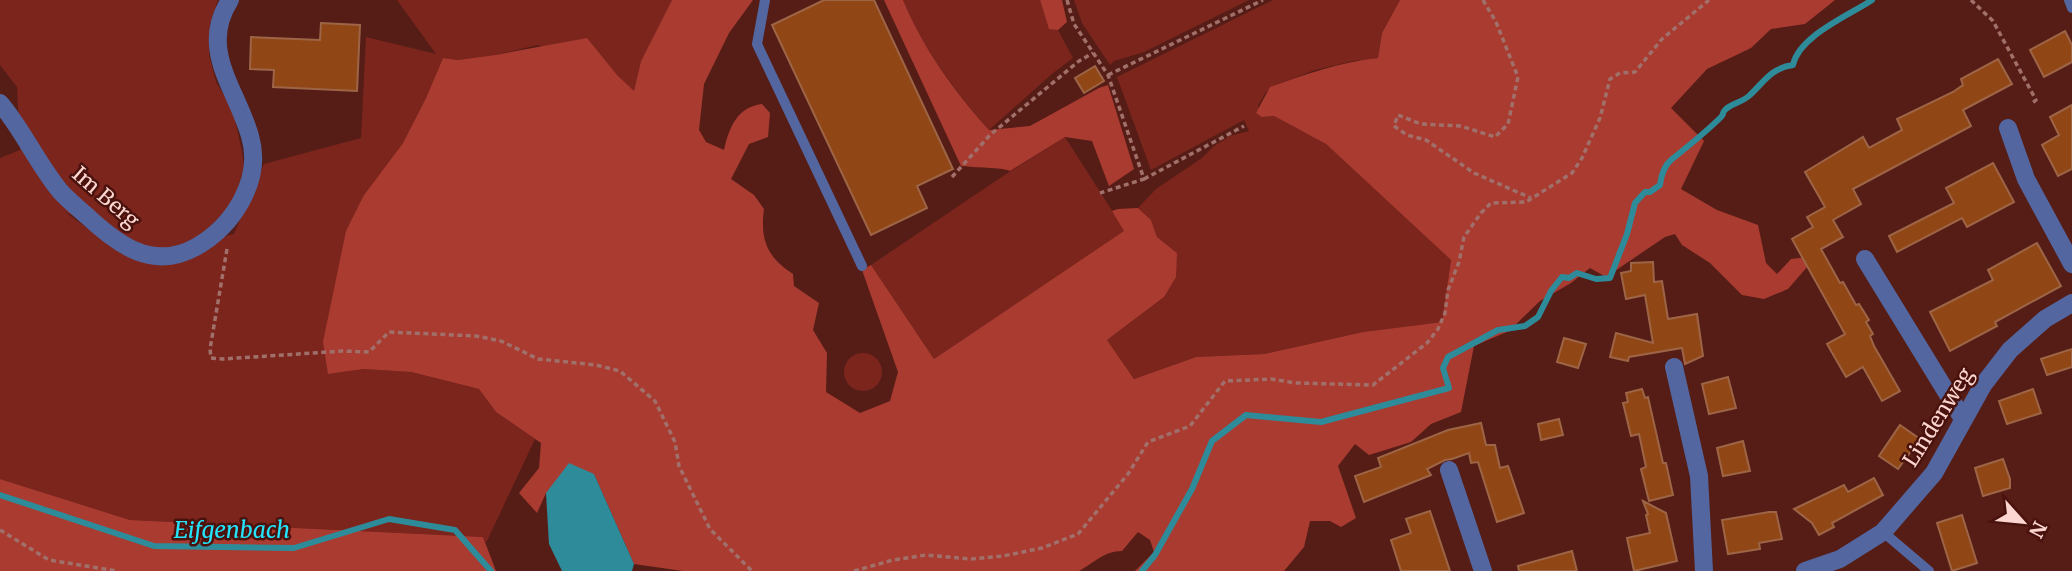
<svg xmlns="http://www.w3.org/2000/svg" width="2072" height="571" font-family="Merriweather,serif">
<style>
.green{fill:#7b251d}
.forest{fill:#a93b31}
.water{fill:#2e8c9a}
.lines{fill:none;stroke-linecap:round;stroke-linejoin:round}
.stream{stroke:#2e8c9a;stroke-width:6}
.building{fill:#914616;stroke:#9d6546;stroke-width:2}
.path{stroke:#a1706a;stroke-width:3.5;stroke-dasharray:5 3.5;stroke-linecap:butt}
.service{stroke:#53669f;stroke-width:10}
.minor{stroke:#53669f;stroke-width:18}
.labels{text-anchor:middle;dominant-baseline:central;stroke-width:5;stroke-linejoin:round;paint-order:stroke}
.street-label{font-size:21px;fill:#fcd6d0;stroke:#4a120d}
.water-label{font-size:23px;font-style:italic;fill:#23e4fc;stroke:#4a120d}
</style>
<rect width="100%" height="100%" fill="#561d17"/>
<g class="green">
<polygon points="0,0 218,0 210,24 209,55 216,82 233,110 242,152 244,167 236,196 216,222 194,241 170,248 149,249 65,212 113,247 136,257 234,234 264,164 361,138 366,37 436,54 397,0 672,0 641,61 634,92 617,75 538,45 495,55 458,60 443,58 426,98 403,143 364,195 328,374 364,369 411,372 479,389 496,412 535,439 486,543 483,537 130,520 0,479 0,158 20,150 17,87 0,65"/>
<path d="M903,0H1040L1049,28L1058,30L1073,58L1053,73L989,130C955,91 923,48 903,0Z"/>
<polygon points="1074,0 1249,0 1144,52 1114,61 1110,65 1082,23"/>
<polygon points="1273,0 1400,0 1382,33 1378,58 1353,61 1315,70 1278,84 1266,92 1258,106 1262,117 1274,116 1326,144 1451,260 1442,322 1363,332 1264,354 1196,357 1134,379 1107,340 1164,297 1177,253 1157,237 1151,220 1138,208 1156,189 1202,158 1214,146 1230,136 1249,131 1244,120 1151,170 1117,77"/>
<polygon points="1065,137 1125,231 934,359 871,265 1006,174"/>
<circle cx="863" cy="372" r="19"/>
</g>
<g class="forest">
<path d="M672,0H753L729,33L704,84L699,130L706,142L724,150C729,128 737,107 762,104L770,113L768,137L749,144L731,179L754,195L764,209C760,240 767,257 793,274L794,286L819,303L813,330L827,353L826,392L860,413L890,401L898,372L862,270L871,265L934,359L1124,231L1112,211L1118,209L1138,208L1151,220L1157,237L1177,253L1176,277L1164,297L1107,340L1134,379L1196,357L1264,354L1363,332L1442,322L1451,260L1326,144L1274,116L1262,117L1256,113L1270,87C1306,74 1340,62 1378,58L1382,33L1400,0H1835L1805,24L1771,29L1751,48L1707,69L1671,108L1704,141L1681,189L1717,210L1758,225L1766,263L1777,274L1791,259L1808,257V266L1788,289L1764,299L1742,295L1710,263L1682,245L1675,234L1665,237L1606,277L1590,268L1571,283L1540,301L1509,331L1474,346L1461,412L1431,424L1411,442L1369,455L1355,444L1338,466L1356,518L1341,527L1330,521H1310L1304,547L1284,571H1135L1154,552L1150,540L1138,532L1122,551C1104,551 1094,563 1079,571H683L634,564L594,474L546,493L537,513L519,493L539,468L541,443L496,412L479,389L411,372L364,369L328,374L323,342L346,231L364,195L403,143L426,98L443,58L458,60L495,55L587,38L617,75L634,91L641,61Z"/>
<path d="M884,0H903C923,48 954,91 989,130L1030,126L1099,88L1108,85L1134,169L1109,186L1092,141L1065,137L1010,171C1002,167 974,168 961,166Z"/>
<polygon points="1040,0 1062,0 1067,22 1058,30 1049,29"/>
<polygon points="0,479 130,520 483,537 496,571 0,571"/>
</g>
<polygon class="water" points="569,463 594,474 634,564 632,571 562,571 549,544 546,493"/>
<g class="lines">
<g class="stream">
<polyline points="0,495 154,546 294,548 389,519 455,530 491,571"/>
<path d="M1142,571L1155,555L1192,489L1212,441L1246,415L1321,422L1449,388L1443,368L1448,357L1498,330L1525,326L1538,317L1551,291L1562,277L1569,278L1577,273L1596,279L1610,278L1627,234L1635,203L1645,192H1650L1660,185C1661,177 1664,166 1671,160C1687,147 1705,133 1720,118C1727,111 1719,116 1726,109C1733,103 1743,102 1750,95C1764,82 1771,68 1793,65C1799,36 1848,16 1872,0"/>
</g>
</g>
<g class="building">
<polygon points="824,0 874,0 953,169 917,186 927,208 871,235 772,25"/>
<polygon points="321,23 360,25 357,91 273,87 274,70 250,69 251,37 320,40"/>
<polygon points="2065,31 2072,45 2072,62 2044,77 2030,50"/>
<polygon points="1998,59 2012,84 1963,110 1971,126 1853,189 1861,204 1833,220 1843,237 1821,249 1840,283 1843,282 1856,305 1859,304 1869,320 1866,322 1873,334 1870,336 1874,346 1900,391 1882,401 1863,367 1846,377 1827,344 1845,334 1792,239 1813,227 1807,217 1825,207 1805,172 1863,137 1869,148 1902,130 1897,119 1953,92 1963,85 1961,79"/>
<polygon points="1095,66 1104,81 1084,93 1075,78"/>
<polygon points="2072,105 2072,169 2058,176 2042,145 2059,135 2050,117"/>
<polygon points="1993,163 2014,202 1967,227 1962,218 1897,252 1889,236 1954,203 1946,188"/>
<polygon points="2037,243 2061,286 1995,322 1997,326 1950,351 1930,312 1993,280 1988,270"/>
<polygon points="1653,262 1654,282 1662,281 1668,319 1697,314 1703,356 1685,364 1682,348 1629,357 1628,361 1610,357 1616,333 1653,343 1645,295 1626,299 1621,273 1631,271 1631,263"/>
<polygon points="1564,338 1586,344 1578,368 1557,362"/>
<polygon points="2072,349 2072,367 2047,375 2041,359"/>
<polygon points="1728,377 1736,408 1709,414 1702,384"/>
<polygon points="1642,389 1645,398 1648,397 1663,463 1666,463 1673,495 1649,501 1641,469 1646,467 1639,434 1631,436 1623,403 1628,402 1626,393"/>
<polygon points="2033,389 2041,413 2007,424 1999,401"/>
<polygon points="1559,419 1563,435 1541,440 1538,424"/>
<polygon points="1481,423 1486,445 1495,445 1500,468 1508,466 1524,513 1497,522 1478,462 1471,463 1469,453 1452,459 1445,460 1427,469 1431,475 1364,502 1355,476 1381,467 1378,458 1448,430"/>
<polygon points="1900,425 1920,439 1898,469 1879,456"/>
<polygon points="1743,441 1750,471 1723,476 1717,448"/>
<polygon points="2003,459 2010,479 2010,488 1983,496 1975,468"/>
<polygon points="1874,478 1883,495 1832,523 1834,527 1819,535 1812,523 1794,509 1844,485 1848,492"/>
<polygon points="1643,501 1666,513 1677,561 1634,571 1627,538 1650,533 1646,515 1648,514"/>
<polygon points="1430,511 1450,571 1401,571 1391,540 1411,533 1406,519"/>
<polygon points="1769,512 1776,512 1782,539 1759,543 1760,549 1728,554 1722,520"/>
<polygon points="1962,515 1977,563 1952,571 1937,523"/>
<polygon points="1572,551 1577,571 1519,571 1518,566"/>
</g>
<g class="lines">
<g class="path">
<polyline points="1067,0 1074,24 1108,75 1144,179 1100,193"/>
<polyline points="1483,0 1496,22 1518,77 1508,124 1495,137 1461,126 1421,124 1398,115 1394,126 1407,135 1426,140 1474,173 1531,198"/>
<polyline points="1971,0 1993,21 2036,100 2031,104"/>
<polyline points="1108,75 1263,0"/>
<polyline points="952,177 990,135 1079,61 1093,53"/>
<polyline points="1144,179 1244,126"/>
<polyline points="227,249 210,349 211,358 223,359 343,351 369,352 389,332 476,336 501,341 538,359 596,365 620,371 655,401 675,442 679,466 710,529 752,571"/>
<polyline points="0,530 49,560 117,571"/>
<polyline points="854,571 893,560 926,555 971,559 1003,556 1042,548 1078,534 1128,474 1148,442 1190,426 1225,381 1271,379 1296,383 1373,385 1427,343 1438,329 1445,313 1448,290 1459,262 1464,237 1481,213 1491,203 1526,202 1572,173 1582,158 1600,118 1610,79 1620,73 1635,72 1662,39 1709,0"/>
</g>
<g class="service">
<polyline points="765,0 757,44 862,266"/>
<polyline points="2069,0 2072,8"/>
<polyline points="1883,532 1929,571"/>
</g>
<g class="minor">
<path d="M0,103C23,130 37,163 60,191C68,200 78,208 87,216C118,245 153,271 196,247C233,226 263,180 250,136C237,89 198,50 230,0"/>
<polyline points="2008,128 2026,179 2072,264"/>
<polyline points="1865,259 1963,419"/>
<polyline points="1674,367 1699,476 1704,571"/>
<polyline points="1449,470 1483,571"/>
<polyline points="1805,571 1840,559 1883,532 1934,473 1983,385 2010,350 2045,319 2072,303"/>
</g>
</g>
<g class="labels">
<g class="street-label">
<text transform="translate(106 197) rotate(41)">Im Berg</text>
<text transform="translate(1938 417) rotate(-58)">Lindenweg</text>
</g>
<g class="water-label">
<text x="232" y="529">Eifgenbach</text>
</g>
</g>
<g transform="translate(2023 522) rotate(117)" stroke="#4a120d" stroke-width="5" paint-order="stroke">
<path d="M0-5L12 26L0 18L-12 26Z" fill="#fcd6d0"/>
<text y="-10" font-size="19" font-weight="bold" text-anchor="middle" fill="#fcd6d0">N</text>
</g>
</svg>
